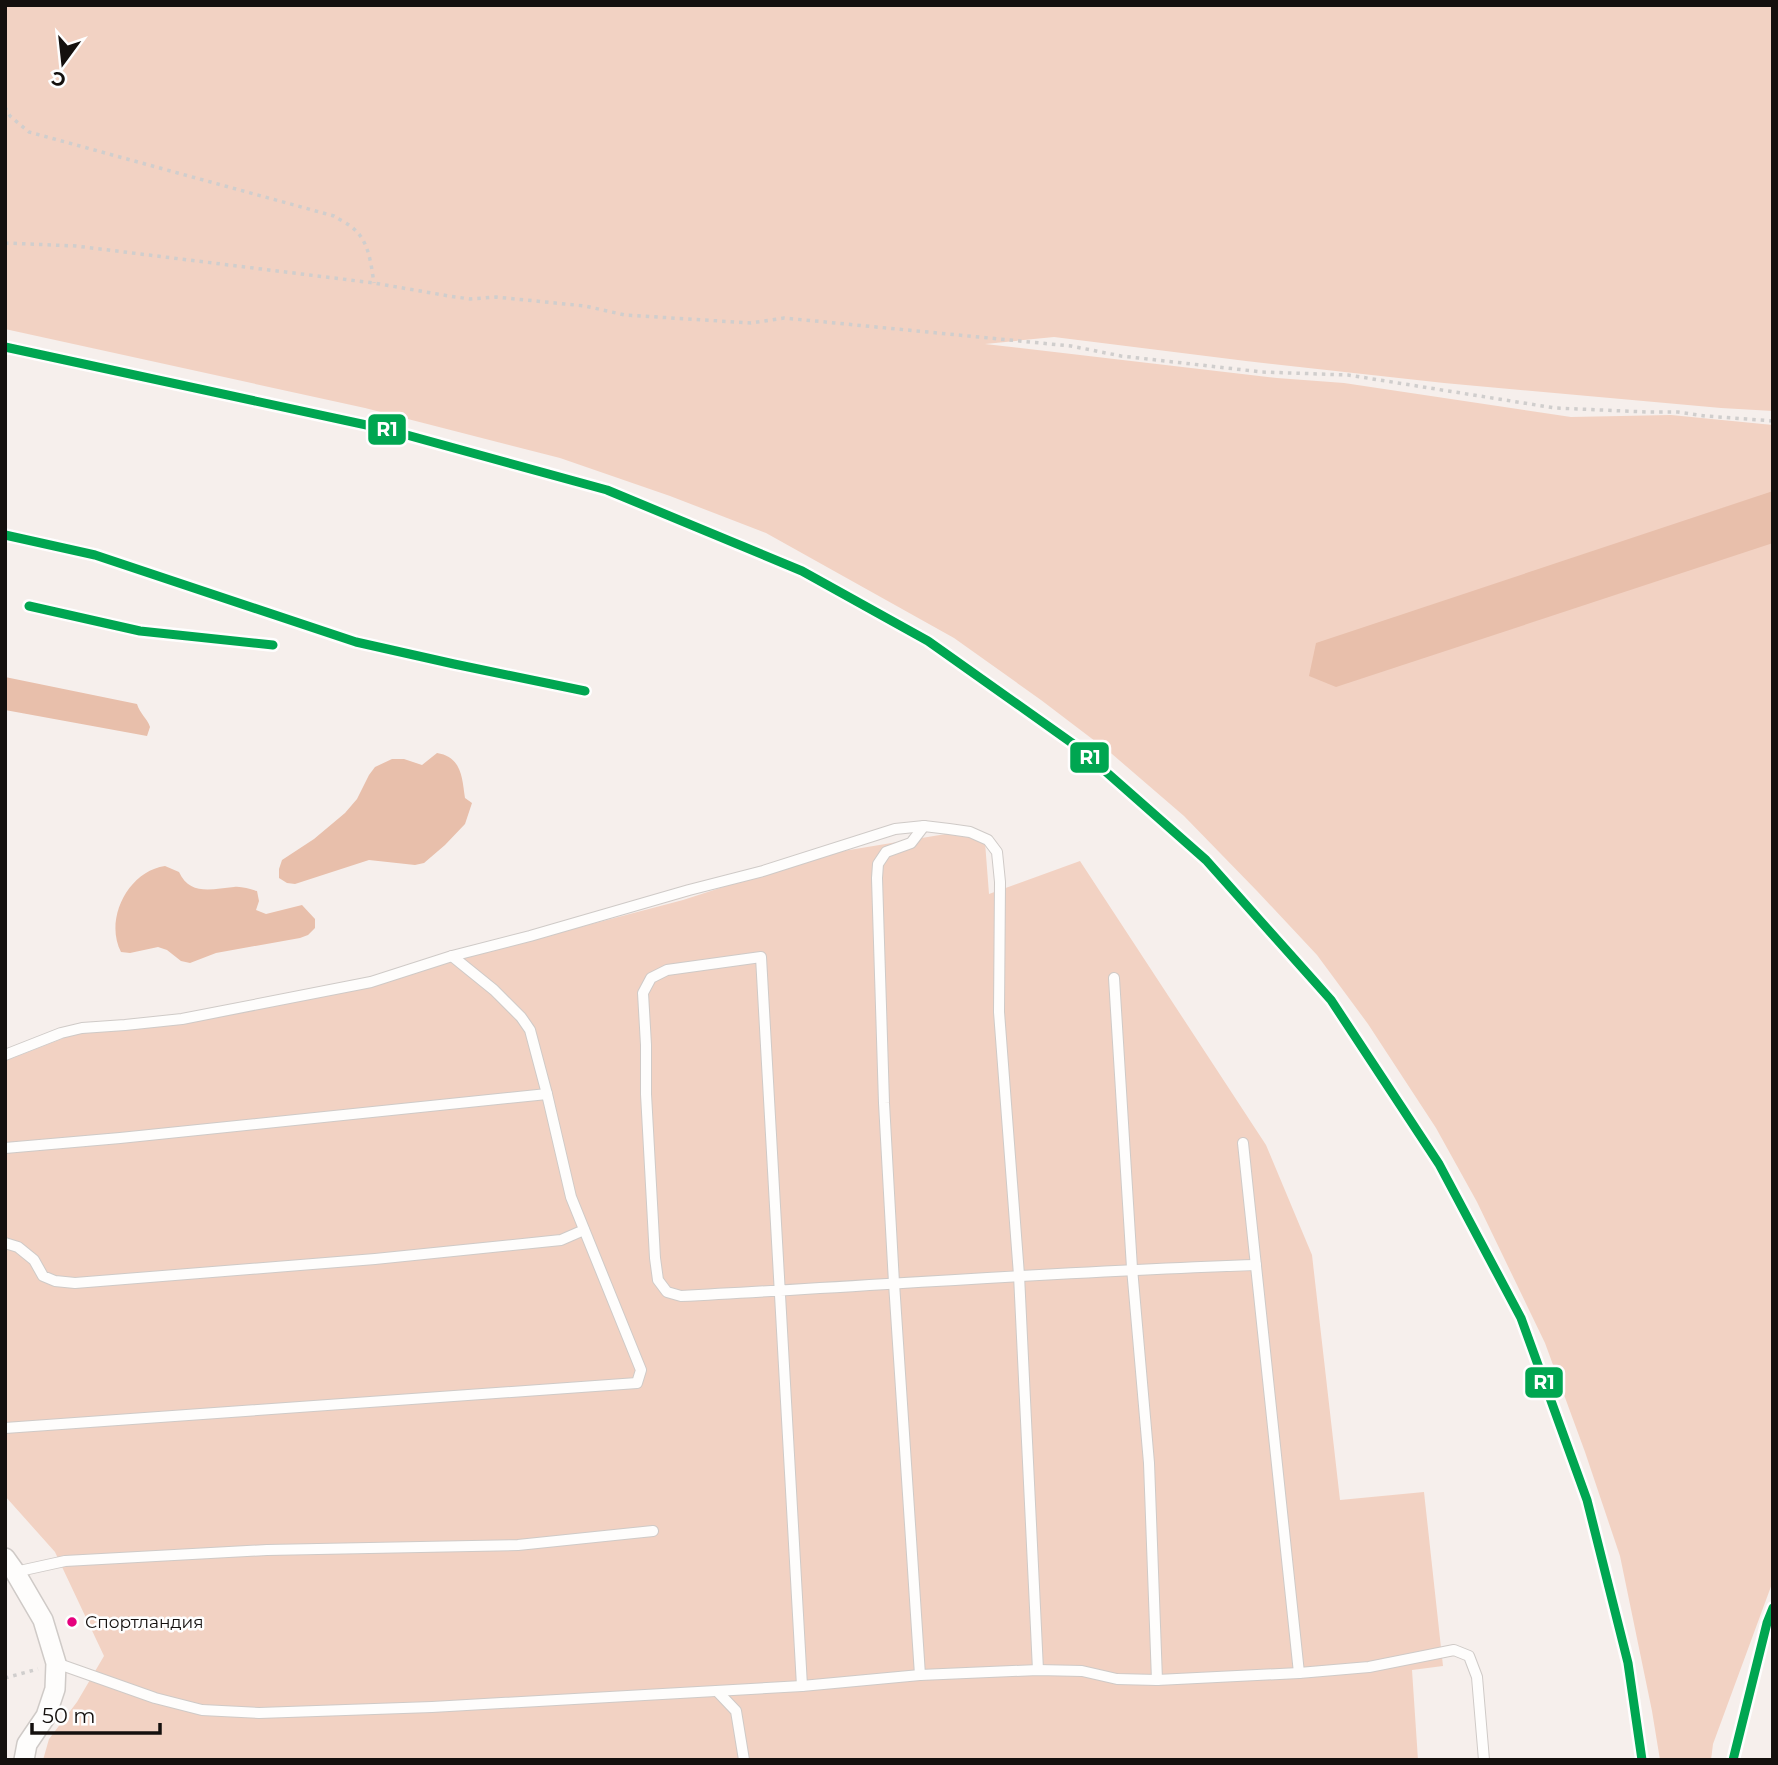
<svg xmlns="http://www.w3.org/2000/svg" width="1778" height="1765" font-family="Montserrat,sans-serif">
<style>
.green{fill:#f2d2c3}
.forest{fill:#e8bfab}
.lines{fill:none;stroke-linecap:round;stroke-linejoin:round}
.lane-casing{stroke:#cfcac7;stroke-width:12}
.street-casing{stroke:#cfcac7;stroke-width:22}
.path{stroke:#d0cecd;stroke-width:3.5;stroke-dasharray:3.5 5;stroke-linecap:butt}
.lane{stroke:#fefdfc;stroke-width:10}
.street{stroke:#fefdfc;stroke-width:19}
.rail-1-casing{stroke:#fefefe;stroke-width:14}
.rail-1{stroke:#00a651;stroke-width:9}
.bus-dot{fill:#e5007d;stroke:#fefefe;stroke-width:2.5}
.labels{text-anchor:middle;dominant-baseline:central;stroke-width:5;stroke-linejoin:round;paint-order:stroke}
.bus-label{font-size:17px;fill:#14100e;stroke:#fefefe;text-anchor:start}
.line-badge{stroke:#fefefe;stroke-width:2.5}
.badge-label{font-size:19px;text-anchor:middle;font-weight:bold;fill:#fff}
</style>
<rect width="100%" height="100%" fill="#f6efec"/>
<g class="green">
<polygon points="5,5 1773,5 1773,411 1721,408 1444,383 1246,361 1054,337 985,344 1277,378 1344,383 1571,417 1671,415 1773,425 1773,1581 1713,1744 1711,1760 1660,1760 1652,1711 1620,1556 1585,1452 1545,1343 1477,1202 1436,1128 1368,1024 1317,955 1257,891 1184,816 1112,754 1041,700 954,638 766,533 670,496 560,458 365,408 5,329"/>
<polygon points="964,831 985,842 989,894 1080,861 1266,1145 1312,1255 1340,1500 1424,1492 1443,1666 1412,1670 1418,1760 43,1760 49,1739 77,1702 104,1656 55,1552 5,1496 5,1061 87,1029 183,1022 451,961 683,900 825,854"/>
</g>
<g class="forest">
<polygon points="1773,491 1773,543 1336,687 1309,676 1316,643"/>
<path d="M5,677L137,704C140,714 147,718 150,727L147,736L5,710Z"/>
<path d="M437,753C462,757 462,778 465,798L472,803L465,824L445,845L424,863L415,865L369,860L295,884L287,883L279,878V869L282,860L314,839L345,813L357,799L369,775L375,767L392,759H404L422,765Z"/>
<path d="M165,866L179,872C190,896 212,889 234,887C241,886 249,889 257,891L259,901L256,910L266,914L302,905L315,919V928L308,935L300,938L216,953L190,963L181,961L167,950L158,947L130,953L121,952C104,920 128,871 165,866Z"/>
</g>
<g class="lines">
<g class="lane-casing">
<g id="lane">
<polyline points="1114,978 1132,1268 1149,1463 1157,1680"/>
<polyline points="5,1055 61,1033 82,1028 125,1025 182,1019 371,982 452,956 530,936 689,890 763,871 895,829 924,826 949,829 970,832 988,840 997,852 1000,882 999,1012 1019,1275 1038,1670"/>
<polyline points="1243,1143 1299,1673"/>
<polyline points="5,1148 120,1138 547,1094"/>
<polyline points="5,1243 18,1247 34,1260 43,1276 55,1281 75,1283 375,1259 561,1240 584,1230"/>
<polyline points="5,1428 637,1383 641,1370 571,1197 547,1094 530,1030 521,1017 494,990 452,956"/>
<polyline points="15,1572 65,1561 267,1550 518,1545 653,1531"/>
<polyline points="56,1663 155,1698 202,1710 259,1713 432,1707 802,1686 920,1675 1038,1670 1082,1671 1117,1679 1157,1680 1299,1673 1369,1667 1454,1650 1469,1656 1477,1677 1484,1760"/>
<polyline points="920,1675 894,1283 884,1103 877,878 878,864 886,852 911,843 924,826"/>
<path d="M802,1686L761,957L667,970L651,978L643,993L646,1045V1094L655,1258L658,1280L667,1292L681,1296C873,1286 1064,1271 1256,1265"/>
<polyline points="717,1691 736,1711 744,1760"/>
</g>
</g>
<g class="street-casing">
<polyline id="street" points="5,1558 15,1572 43,1620 56,1663 55,1689 46,1716 27,1744 24,1760"/>
</g>
<g class="path">
<path d="M5,107L10,116L29,132L334,216C340,220 349,224 354,229C369,242 371,264 374,283"/>
<polyline points="5,243 76,246 374,283 449,296 470,299 496,297 585,306 625,315 751,323 784,318 1071,346 1121,356 1262,372 1348,375 1555,408 1646,412 1678,412 1705,416 1773,421"/>
<polyline points="5,1678 38,1669"/>
</g>
<use href="#lane" class="lane"/>
<use href="#street" class="street"/>
<g class="rail-1-casing">
<g id="rail-1">
<polyline points="5,347 385,429 607,490 802,571 928,641 1079,748 1206,860 1331,1000 1439,1164 1521,1318 1587,1500 1628,1663 1642,1760"/>
<polyline points="5,535 95,555 356,642 454,664 585,691"/>
<polyline points="29,606 140,631 273,645"/>
<polyline points="1733,1760 1767,1623 1773,1608"/>
</g>
</g>
<use href="#rail-1" class="rail-1"/>
</g>
<circle class="bus-dot" cx="72" cy="1622" r="6"/>
<g class="labels">
<g class="bus-label">
<text x="85" y="1622">Спортландия</text>
</g>
</g>
<g class="line-badge">
<rect x="367" y="413" width="40" height="33" rx="7" fill="#00a651"/>
<rect x="1069" y="741" width="41" height="33" rx="7" fill="#00a651"/>
<rect x="1524" y="1366" width="40" height="33" rx="7" fill="#00a651"/>
</g>
<g class="badge-label">
<text x="387" y="436">R1</text>
<text x="1090" y="764">R1</text>
<text x="1544" y="1389">R1</text>
</g>
<rect width="1778" height="1765" fill="none" stroke="#14100e" stroke-width="14"/>
<g transform="translate(63 63) rotate(195)" stroke="#fefefe" stroke-width="5" paint-order="stroke">
<path d="M0-5L12 26L0 18L-12 26Z" fill="#14100e"/>
<text y="-10" font-size="19" font-weight="bold" text-anchor="middle" fill="#14100e">С</text>
</g>
<path d="M32 1723v10h128v-10" fill="none" stroke="#14100e" stroke-width="3.5"/>
<text x="42" y="1723" font-size="21" fill="#14100e" stroke="#fefefe" stroke-width="5" paint-order="stroke">50 m</text>
</svg>
